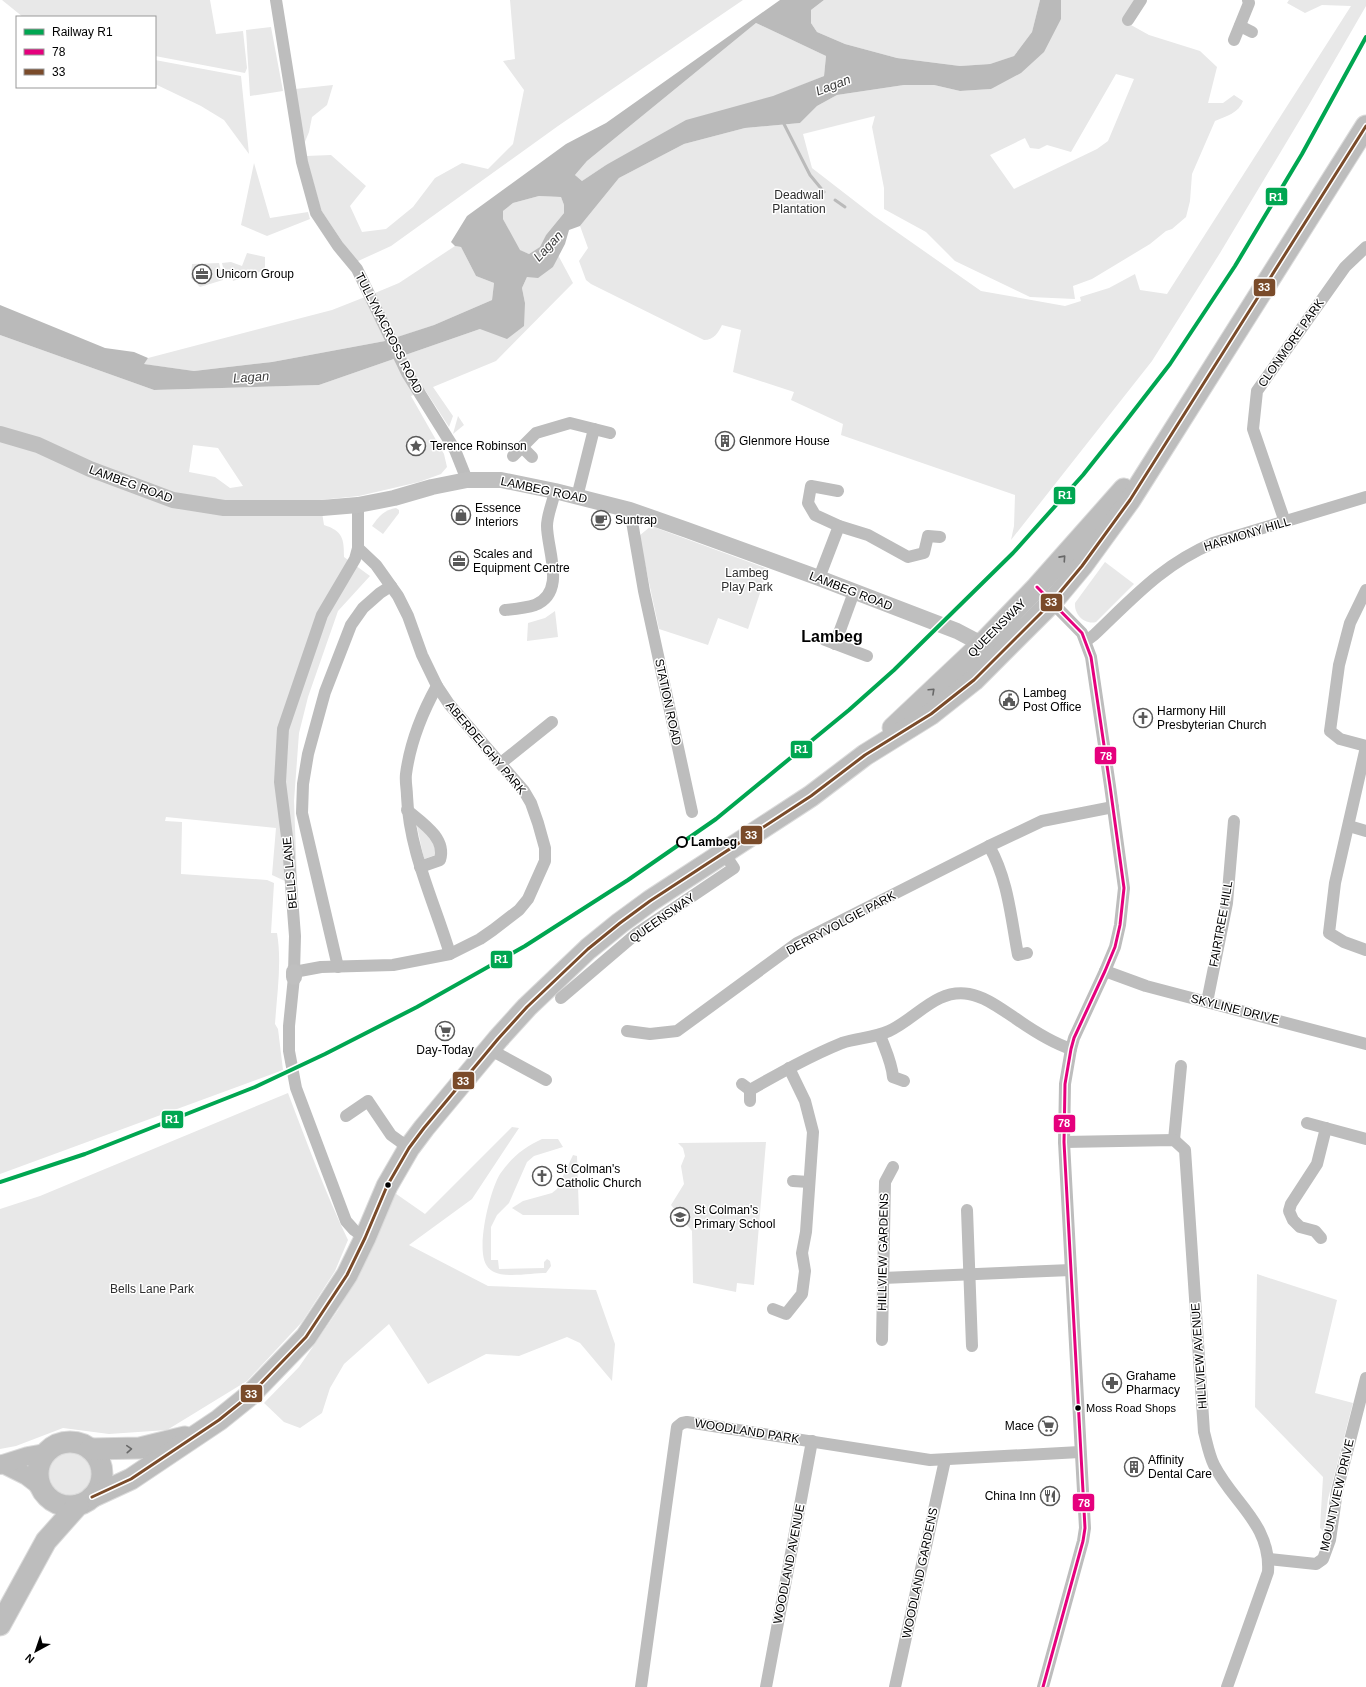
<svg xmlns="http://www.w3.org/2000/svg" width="1366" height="1687" font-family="Arial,sans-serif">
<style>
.green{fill:#e8e8e8;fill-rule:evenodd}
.water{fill:#bababa;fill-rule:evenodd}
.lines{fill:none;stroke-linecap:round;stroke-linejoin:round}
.stream{stroke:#bababa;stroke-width:3}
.primary-casing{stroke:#dbdbdb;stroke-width:20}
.highway-casing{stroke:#dbdbdb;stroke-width:23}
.street{stroke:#bdbdbd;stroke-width:12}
.secondary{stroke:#bfbfbf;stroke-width:16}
.primary{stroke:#bdbdbd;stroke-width:18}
.highway{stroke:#bdbdbd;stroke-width:21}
.bus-1-casing{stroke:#fff;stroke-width:6}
.bus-2-casing{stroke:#fff;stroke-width:6}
.bus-1{stroke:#e5007d;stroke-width:3}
.bus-2{stroke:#7a4b2a;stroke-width:3}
.rail-1-casing{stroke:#fff;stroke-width:7}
.rail-1{stroke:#00a651;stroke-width:4}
.oneway{stroke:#686868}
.stop-dot{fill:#fff;stroke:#000;stroke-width:2}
.bus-dot{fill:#000;stroke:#fff;stroke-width:1.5}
.labels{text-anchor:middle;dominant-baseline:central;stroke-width:3;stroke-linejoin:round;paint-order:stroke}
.bus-label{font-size:11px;fill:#000;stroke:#fff;text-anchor:start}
.park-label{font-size:12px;fill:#2d2d2d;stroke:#fff}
.poi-label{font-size:12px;fill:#000;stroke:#fff;text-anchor:start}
.street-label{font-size:12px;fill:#000;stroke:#fff}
.stop-label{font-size:12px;font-weight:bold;fill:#000;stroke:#fff;text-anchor:start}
.water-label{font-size:13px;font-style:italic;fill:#3e3e3e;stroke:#fff}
.district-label{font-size:16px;font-weight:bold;fill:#000;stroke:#fff}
.line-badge{stroke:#fff;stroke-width:1.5}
.badge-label{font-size:11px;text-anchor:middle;font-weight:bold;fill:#fff}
</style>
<rect width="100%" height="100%" fill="#fff"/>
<g class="green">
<polygon points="2,0 210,0 216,34 243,31 247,68 245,73 155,56 155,17 23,17"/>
<polygon points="510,0 743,0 558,126 391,246 356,262 321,210 306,156 331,155 366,186 350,206 362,232 386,229 413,207 435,178 462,163 488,169 513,144 524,90 503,61 515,59"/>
<polygon points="824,0 1040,0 1032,32 1014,56 990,64 960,66 897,58 845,44 817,32 811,23 811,10"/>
<path d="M1061,0H1135L1122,20L1149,35L1200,51L1217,67L1208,103H1223L1234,95L1243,101C1239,113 1226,116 1215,121L1192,174L1190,201L1186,217L1172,229L1166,231L1150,244L1092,279L1073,286L1075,299L1030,297L955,261L926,232L884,209V188L872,127L875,116L803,134L812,168L874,216L981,291L1065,306L1081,301L1080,297L1109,288L1135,274L1140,290L1167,294L1351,6L1322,5L1305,13L1287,3L1289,0H1366V6L1310,103L1220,253L1152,361L1011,540L1014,526L1015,495L841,435L843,424L791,400L794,392L733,372L741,330L722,325C718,333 714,340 704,340L591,284L586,280L579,261L588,248L580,226L619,178L684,144L745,128L800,123L817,106L837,95L904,85H934L960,91L991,89L1061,19ZM1116,74L1134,79L1108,141L1097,149L1014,189L990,155L1025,138L1030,148L1039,149L1047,145L1071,152Z"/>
<polygon points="756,23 826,56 824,76 606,165 582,181 575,175 587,161"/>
<polygon points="271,27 283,91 250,96 246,30"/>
<polygon points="155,60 241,76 249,154 224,120 201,106 155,84"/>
<polygon points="333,85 327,105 312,117 309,132 304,144 295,89"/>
<polygon points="254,163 270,218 308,212 310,219 267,236 241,225"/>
<polygon points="539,196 561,197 564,205 564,213 546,235 541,247 529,254 519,250 503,219 503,211 513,203"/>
<polygon points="455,246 461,247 476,276 494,283 492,300 434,325 395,338 375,293 399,283"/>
<polygon points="247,253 265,257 265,270 233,281 232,277 226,279 222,263 231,262 242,266"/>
<path d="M558,255L573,283L496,361L433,387L453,416L449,427L425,390L411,396L444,454L447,467L441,474L419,482L359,496L320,500L324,525C343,531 344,539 344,557L370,576L338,611L308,697L299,733L294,801L297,880L285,881L272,875L276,828L166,817L165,821L182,822L181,874L267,880L274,883L271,933H277C282,962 277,994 275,1024L278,1029L283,1070L0,1174V335L154,390L319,385L480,329L525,303L522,288L527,277L553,267ZM193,445L218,448L243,486L230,488L215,477L189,472Z"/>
<polygon points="219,263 223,280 200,287 191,278 192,264"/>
<polygon points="365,297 385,341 272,362 194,371 143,364 148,358 332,310"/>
<polygon points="458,416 464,425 453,434"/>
<path d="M396,508L399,510V513L383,534L372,526C379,516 384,510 396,508Z"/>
<polygon points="651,526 768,569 748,629 718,618 708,645 659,629 639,536"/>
<path d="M1105,562L1134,584L1096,622C1084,625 1074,614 1075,603Z"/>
<polygon points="555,611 558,637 527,641 528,623 545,618"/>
<polygon points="416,822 431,835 438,854 424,859"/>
<path d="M288,1093C307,1143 325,1192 348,1240L335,1271L302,1322L247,1381L167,1430L109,1434L63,1428L16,1446L0,1449V1209L40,1196Z"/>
<polygon points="512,1127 519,1128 472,1199 409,1245 488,1286 596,1290 615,1344 612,1381 580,1343 567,1337 519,1356 486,1354 428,1384 389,1324 344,1364 330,1388 322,1413 300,1428 284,1422 264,1403 299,1367 338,1310 368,1251 392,1191 425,1214"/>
<path d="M542,1139H558L563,1147L534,1156L527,1162L509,1203L497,1215L491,1227V1260H498L499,1269L544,1268V1262L547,1259L550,1261L551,1266L546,1273C533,1273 505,1278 494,1272C492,1271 488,1268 487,1266C475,1250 490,1190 500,1174C511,1158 524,1147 542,1139Z"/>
<polygon points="766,1142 754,1285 737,1283 736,1292 693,1283 692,1231 671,1205 684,1184 681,1166 685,1156 683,1148 678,1143"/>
<polygon points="573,1155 577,1156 579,1215 523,1215 512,1208 523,1201 552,1193 557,1189"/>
<polygon points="1257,1274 1337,1300 1315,1393 1353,1403 1328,1499 1324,1532 1320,1528 1323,1477 1255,1407"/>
<circle cx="71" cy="1473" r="23"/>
</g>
<path class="water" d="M780,0H824L811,10V23L817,32L845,44L897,58L960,66L990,64L1014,56L1032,32L1040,0H1061V19L1044,52L1021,73L991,89L960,91L934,85H904L837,95L817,106L800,123L745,128L684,144L619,178L580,226L569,230L565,244L553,267L538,278L527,277L522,288L525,303L524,326L507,339L480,329L319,385L154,390L0,335V305L105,348L134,352L148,358L144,364L194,371L272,362L385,341L434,325L492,300L494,283L476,276L461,247L455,246L451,242L467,216L566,144L606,123ZM756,23L826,56L824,76L773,96L686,120L606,165L582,181L575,175L587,161ZM539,196L561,197L564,205V213L546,235L540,247L529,254L520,250L503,219V211L513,203Z"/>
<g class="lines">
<g class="stream">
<polyline points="783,122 810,175 824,192"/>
<polyline points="835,200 845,207"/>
</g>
<g class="primary-casing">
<g id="primary">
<polyline points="3,1464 27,1476 40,1486"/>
<polyline points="0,1465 28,1456 45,1453"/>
</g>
</g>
<g class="highway-casing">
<g id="highway">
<polyline points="893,728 981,645 1037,587 1124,489"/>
<circle cx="70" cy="1474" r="32"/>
<polyline points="90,1449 140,1448 185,1437"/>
<polyline points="92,1497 131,1479 219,1420 250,1395 306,1337 347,1275 365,1238 387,1186 409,1148 424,1128 498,1039 527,1007 588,949 620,923 650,901 811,796 865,755 931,714 974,680 1052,602 1082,566 1130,500 1366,126"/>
<polyline points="0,1625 46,1541 78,1505"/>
</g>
</g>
<g class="street">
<polyline points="276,0 302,162 316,213 338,246 357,269 407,373 455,450 467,480"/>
<polyline points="1128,20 1141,0"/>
<polyline points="1240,26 1252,32"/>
<polyline points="1234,40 1249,3 1248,0"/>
<polyline points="522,447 532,457"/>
<polyline points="513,456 536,433 570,423 610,433"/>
<polyline points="838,491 811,486 808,503 815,515 839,526 868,535 908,557 924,553 928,536 940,537"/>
<polyline points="577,497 594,429"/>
<polyline points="630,510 644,591 692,812"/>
<polyline points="1285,522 1253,429 1257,391 1345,267 1366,247"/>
<polyline points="358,548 376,565 398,596 408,616 422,655 437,686 449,704 524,791 531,803 538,823 545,848 545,861 528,899 519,910 493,930 480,939 450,954 393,965 321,967 294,972 295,936 288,845 280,782 283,729 322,615 355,559 358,548 358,505"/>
<polyline points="819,578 839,526"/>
<polyline points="1037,587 1082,633 1091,657 1110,786 1124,888 1120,925 1115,947 1105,971 1074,1038 1071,1049 1065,1084 1064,1142 1085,1528 1083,1541 1043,1687"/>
<polyline points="1366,590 1350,623 1339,665 1330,731 1340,739 1366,746"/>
<path d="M505,610C515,609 526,608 535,605C567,592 547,550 547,526C547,515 553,502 555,491"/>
<polyline points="825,640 867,656"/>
<path d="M1086,641L1094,635C1134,597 1162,565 1213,543L1366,497"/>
<polyline points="835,644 854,592"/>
<path d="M437,686C422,713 410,744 406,774C405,781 407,789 407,796C409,851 434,901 450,954"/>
<polyline points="1366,747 1335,883 1329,933 1344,942 1366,950"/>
<polyline points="501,763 552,722"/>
<path d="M407,810C421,822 447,838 440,860L420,867"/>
<polyline points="1349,826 1366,831"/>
<path d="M989,846C1008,879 1011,918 1018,955L1027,953"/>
<polyline points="338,967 302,813 303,784 308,754 325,692 351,625 363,608 380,593 391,586"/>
<polyline points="1105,971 1146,986 1366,1044"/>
<polyline points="294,977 289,1026 289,1051 296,1088 346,1221 354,1230 365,1238"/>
<polyline points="561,998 636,934 734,868 724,853"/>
<polyline points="1207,1002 1227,903 1234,821"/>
<polyline points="627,1031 650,1034 677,1031 797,943 989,846 1042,821 1113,807"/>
<path d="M880,1035C885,1049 892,1063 893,1077L904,1081"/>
<polyline points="489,1049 546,1080"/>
<polyline points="742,1084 750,1090 750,1101"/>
<path d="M750,1090C780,1073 810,1056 842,1043C857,1038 874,1038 889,1031C916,1019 936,988 969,994C986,997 1001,1009 1015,1018C1032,1030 1050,1042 1071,1049"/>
<polyline points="346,1116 368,1101 391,1135 409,1148"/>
<polyline points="1307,1123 1366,1139"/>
<polyline points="1174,1140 1181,1066"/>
<path d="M1064,1142L1174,1140L1185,1150L1204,1432C1207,1443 1209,1455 1214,1465C1233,1503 1271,1524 1268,1572L1227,1687"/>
<polyline points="793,1181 809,1182"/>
<polyline points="967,1210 972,1346"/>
<polyline points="1321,1238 1315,1231 1300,1227 1293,1220 1289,1211 1291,1204 1317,1164 1326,1128"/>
<polyline points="883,1278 1071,1270"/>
<polyline points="773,1309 786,1314 802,1294 805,1271 802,1253 806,1232 813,1132 805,1101 789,1068"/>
<polyline points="882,1340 885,1182 893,1167"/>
<polyline points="1269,1559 1316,1564 1323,1559 1330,1540 1337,1491 1366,1378"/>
<polyline points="641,1687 677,1427 682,1423 687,1422 930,1460 1080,1452"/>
<polyline points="766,1687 812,1441"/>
<polyline points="895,1687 945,1460"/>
</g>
<g class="secondary">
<polyline points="0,434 38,445 90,469 173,500 224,508 322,508 358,505 394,498 432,487 467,480 501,480 555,491 630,510 687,530 819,578 957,631 976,641 983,647 990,649"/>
<polyline points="294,977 294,972"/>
</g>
<use href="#primary" class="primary"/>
<use href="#highway" class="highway"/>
<g class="bus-1-casing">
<polyline id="bus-1" points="1037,587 1082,633 1091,657 1110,786 1124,888 1120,925 1115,947 1105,971 1074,1038 1071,1049 1065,1084 1064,1142 1085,1528 1083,1541 1043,1687"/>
</g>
<g class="bus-2-casing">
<polyline id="bus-2" points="92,1497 131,1479 219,1420 250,1395 306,1337 347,1275 365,1238 387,1186 409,1148 424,1128 498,1039 527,1007 588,949 620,923 650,901 811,796 865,755 931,714 974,680 1052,602 1082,566 1130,500 1366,126"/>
</g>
<use href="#bus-1" class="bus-1"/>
<use href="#bus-2" class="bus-2"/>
<g class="rail-1-casing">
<polyline id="rail-1" points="0,1182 85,1154 255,1087 325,1054 417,1007 525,946 628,880 716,819 849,710 894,670 1013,553 1083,475 1122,426 1170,364 1235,266 1302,154 1366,37"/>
</g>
<use href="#rail-1" class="rail-1"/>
</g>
<defs><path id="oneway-chevron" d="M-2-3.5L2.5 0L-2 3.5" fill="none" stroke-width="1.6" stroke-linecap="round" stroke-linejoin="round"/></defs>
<g class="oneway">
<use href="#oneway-chevron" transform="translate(1063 558) rotate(-48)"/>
<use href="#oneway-chevron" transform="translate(932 691) rotate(-43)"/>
<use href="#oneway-chevron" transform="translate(129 1449) rotate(-4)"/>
</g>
<defs>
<g id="office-ring" transform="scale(1)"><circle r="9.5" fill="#fff" stroke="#595959" stroke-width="1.5"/><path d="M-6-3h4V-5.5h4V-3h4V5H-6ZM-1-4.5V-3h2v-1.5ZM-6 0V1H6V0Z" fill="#595959"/></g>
<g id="building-ring" transform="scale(1)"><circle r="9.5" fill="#fff" stroke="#595959" stroke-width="1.5"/><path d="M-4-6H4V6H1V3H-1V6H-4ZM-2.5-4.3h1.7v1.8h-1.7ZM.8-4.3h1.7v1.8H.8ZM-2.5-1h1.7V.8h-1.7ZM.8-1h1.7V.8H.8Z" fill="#595959"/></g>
<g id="sight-ring" transform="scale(1)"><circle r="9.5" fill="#fff" stroke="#595959" stroke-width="1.5"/><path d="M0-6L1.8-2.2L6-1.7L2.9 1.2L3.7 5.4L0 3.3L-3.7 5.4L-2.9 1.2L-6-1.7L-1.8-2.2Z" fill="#595959"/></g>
<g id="shop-ring" transform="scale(1)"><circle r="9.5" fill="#fff" stroke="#595959" stroke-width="1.5"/><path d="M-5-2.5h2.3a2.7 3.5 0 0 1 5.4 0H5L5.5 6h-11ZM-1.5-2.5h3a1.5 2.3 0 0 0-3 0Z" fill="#595959"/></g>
<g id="cafe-ring" transform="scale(1)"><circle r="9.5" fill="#fff" stroke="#595959" stroke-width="1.5"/><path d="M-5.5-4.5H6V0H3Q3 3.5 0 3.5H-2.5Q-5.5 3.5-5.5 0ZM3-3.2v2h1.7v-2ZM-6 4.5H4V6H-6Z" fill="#595959"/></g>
<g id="civic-ring" transform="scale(1)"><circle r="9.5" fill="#fff" stroke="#595959" stroke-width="1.5"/><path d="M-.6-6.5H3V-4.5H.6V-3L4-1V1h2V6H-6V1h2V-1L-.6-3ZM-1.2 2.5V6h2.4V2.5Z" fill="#595959"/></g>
<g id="church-ring" transform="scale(1)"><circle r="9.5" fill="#fff" stroke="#595959" stroke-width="1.5"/><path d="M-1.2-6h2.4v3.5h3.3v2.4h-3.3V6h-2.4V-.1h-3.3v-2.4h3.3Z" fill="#595959"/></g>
<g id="supermarket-ring" transform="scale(1)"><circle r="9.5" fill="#fff" stroke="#595959" stroke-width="1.5"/><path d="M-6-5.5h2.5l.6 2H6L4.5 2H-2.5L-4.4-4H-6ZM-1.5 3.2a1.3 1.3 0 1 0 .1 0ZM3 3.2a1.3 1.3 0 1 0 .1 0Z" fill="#595959"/></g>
<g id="school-ring" transform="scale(1)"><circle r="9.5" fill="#fff" stroke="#595959" stroke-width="1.5"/><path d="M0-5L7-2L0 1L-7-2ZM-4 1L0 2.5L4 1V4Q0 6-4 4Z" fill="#595959"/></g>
<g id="pharmacy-ring" transform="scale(1)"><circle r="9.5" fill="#fff" stroke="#595959" stroke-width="1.5"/><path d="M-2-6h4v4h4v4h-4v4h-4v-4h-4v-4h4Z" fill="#595959"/></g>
<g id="restaurant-ring" transform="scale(1)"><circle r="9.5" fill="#fff" stroke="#595959" stroke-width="1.5"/><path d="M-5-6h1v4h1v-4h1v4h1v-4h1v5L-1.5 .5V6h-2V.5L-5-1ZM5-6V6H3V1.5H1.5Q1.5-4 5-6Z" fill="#595959"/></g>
</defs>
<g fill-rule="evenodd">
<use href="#office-ring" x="202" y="274"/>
<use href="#building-ring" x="725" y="441"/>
<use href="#sight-ring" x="416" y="446"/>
<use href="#shop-ring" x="461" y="515"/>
<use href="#cafe-ring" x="601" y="520"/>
<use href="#office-ring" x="459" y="561"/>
<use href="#civic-ring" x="1009" y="700"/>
<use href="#church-ring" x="1143" y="718"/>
<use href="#supermarket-ring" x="445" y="1031"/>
<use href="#church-ring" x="542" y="1176"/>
<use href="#school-ring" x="680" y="1217"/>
<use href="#pharmacy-ring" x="1112" y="1383"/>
<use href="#supermarket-ring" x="1048" y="1426"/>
<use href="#building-ring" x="1134" y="1467"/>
<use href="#restaurant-ring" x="1050" y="1496"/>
</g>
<circle class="stop-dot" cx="682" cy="842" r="5"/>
<g class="bus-dot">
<circle cx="388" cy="1185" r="3.5"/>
<circle cx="1078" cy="1408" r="3.5"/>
</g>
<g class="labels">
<g class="bus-label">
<text x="1086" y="1408">Moss Road Shops</text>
</g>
<g class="park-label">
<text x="799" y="195">Deadwall<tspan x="799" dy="14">Plantation</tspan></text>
<text x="747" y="573">Lambeg<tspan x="747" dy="14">Play Park</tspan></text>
<text x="152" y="1289">Bells Lane Park</text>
</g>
<g class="poi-label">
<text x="216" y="274">Unicorn Group</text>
<text x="739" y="441">Glenmore House</text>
<text x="430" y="446">Terence Robinson</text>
<text x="475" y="508">Essence<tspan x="475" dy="14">Interiors</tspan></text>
<text x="615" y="520">Suntrap</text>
<text x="473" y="554">Scales and<tspan x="473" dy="14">Equipment Centre</tspan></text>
<text x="1023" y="693">Lambeg<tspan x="1023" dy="14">Post Office</tspan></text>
<text x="1157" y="711">Harmony Hill<tspan x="1157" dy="14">Presbyterian Church</tspan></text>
<text x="445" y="1050" text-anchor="middle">Day-Today</text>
<text x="556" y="1169">St Colman's<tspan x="556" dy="14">Catholic Church</tspan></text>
<text x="694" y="1210">St Colman's<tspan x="694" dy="14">Primary School</tspan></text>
<text x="1126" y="1376">Grahame<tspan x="1126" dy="14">Pharmacy</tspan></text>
<text x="1034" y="1426" text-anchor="end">Mace</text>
<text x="1148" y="1460">Affinity<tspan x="1148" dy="14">Dental Care</tspan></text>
<text x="1036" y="1496" text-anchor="end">China Inn</text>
</g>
<g class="street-label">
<text transform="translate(389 333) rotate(63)">TULLYNACROSS ROAD</text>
<text transform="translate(1291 343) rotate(-55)">CLONMORE PARK</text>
<text transform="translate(131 484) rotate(20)">LAMBEG ROAD</text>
<text transform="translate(544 490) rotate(12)">LAMBEG ROAD</text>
<text transform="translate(1247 534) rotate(-17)">HARMONY HILL</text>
<text transform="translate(851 591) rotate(21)">LAMBEG ROAD</text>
<text transform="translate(997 628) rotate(-45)">QUEENSWAY</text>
<text transform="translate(668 702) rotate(78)">STATION ROAD</text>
<text transform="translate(486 748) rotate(50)">ABERDELGHY PARK</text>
<text transform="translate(290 873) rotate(-95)">BELLS LANE</text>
<text transform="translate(662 918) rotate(-35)">QUEENSWAY</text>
<text transform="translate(841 923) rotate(-28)">DERRYVOLGIE PARK</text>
<text transform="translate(1221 924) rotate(-80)">FAIRTREE HILL</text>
<text transform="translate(1235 1009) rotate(14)">SKYLINE DRIVE</text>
<text transform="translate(883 1252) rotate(-89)">HILLVIEW GARDENS</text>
<text transform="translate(1199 1356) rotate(-94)">HILLVIEW AVENUE</text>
<text transform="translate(747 1431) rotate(9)">WOODLAND PARK</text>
<text transform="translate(1337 1495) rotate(-77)">MOUNTVIEW DRIVE</text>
<text transform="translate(789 1564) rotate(-79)">WOODLAND AVENUE</text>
<text transform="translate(920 1573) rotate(-78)">WOODLAND GARDENS</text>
</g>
<g class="stop-label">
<text x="691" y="842">Lambeg</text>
</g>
<g class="water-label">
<text transform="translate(833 85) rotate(-21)">Lagan</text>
<text transform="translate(548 246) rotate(-47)">Lagan</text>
<text transform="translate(251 377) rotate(-4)">Lagan</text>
</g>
<g class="district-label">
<text x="832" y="636">Lambeg</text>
</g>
</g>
<g class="line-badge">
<rect x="1265" y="187" width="23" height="19" rx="4" fill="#00a651"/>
<rect x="1253" y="278" width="23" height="19" rx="4" fill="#7a4b2a"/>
<rect x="1053" y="486" width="23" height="19" rx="4" fill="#00a651"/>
<rect x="1040" y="593" width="23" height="19" rx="4" fill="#7a4b2a"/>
<rect x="790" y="740" width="23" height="19" rx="4" fill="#00a651"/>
<rect x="1094" y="746" width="23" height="19" rx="4" fill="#e5007d"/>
<rect x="740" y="825" width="23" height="20" rx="4" fill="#7a4b2a"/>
<rect x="490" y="950" width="23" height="19" rx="4" fill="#00a651"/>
<rect x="452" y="1071" width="23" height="19" rx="4" fill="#7a4b2a"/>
<rect x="161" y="1110" width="23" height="19" rx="4" fill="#00a651"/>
<rect x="1053" y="1114" width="23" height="19" rx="4" fill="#e5007d"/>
<rect x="240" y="1384" width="23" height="19" rx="4" fill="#7a4b2a"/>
<rect x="1072" y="1493" width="23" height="19" rx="4" fill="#e5007d"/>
</g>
<g class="badge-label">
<text x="1276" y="201">R1</text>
<text x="1264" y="291">33</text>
<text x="1065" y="499">R1</text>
<text x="1051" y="606">33</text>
<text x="801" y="753">R1</text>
<text x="1106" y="760">78</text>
<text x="751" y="839">33</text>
<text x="501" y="963">R1</text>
<text x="463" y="1085">33</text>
<text x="172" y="1123">R1</text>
<text x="1064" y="1127">78</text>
<text x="251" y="1398">33</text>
<text x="1084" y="1507">78</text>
</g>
<rect x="16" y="16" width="140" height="72" fill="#ffffff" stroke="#999999"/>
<rect x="24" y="29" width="20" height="6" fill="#00a651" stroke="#999999"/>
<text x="52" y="36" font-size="12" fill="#000000">Railway R1</text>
<rect x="24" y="49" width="20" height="6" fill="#e5007d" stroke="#999999"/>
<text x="52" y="56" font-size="12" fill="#000000">78</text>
<rect x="24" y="69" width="20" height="6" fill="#7a4b2a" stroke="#999999"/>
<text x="52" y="76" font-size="12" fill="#000000">33</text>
<g transform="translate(36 1651) rotate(220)" stroke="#ffffff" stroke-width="3" paint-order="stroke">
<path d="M0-3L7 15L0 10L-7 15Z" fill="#000000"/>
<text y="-6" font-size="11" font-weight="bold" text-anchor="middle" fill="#000000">N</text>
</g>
</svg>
